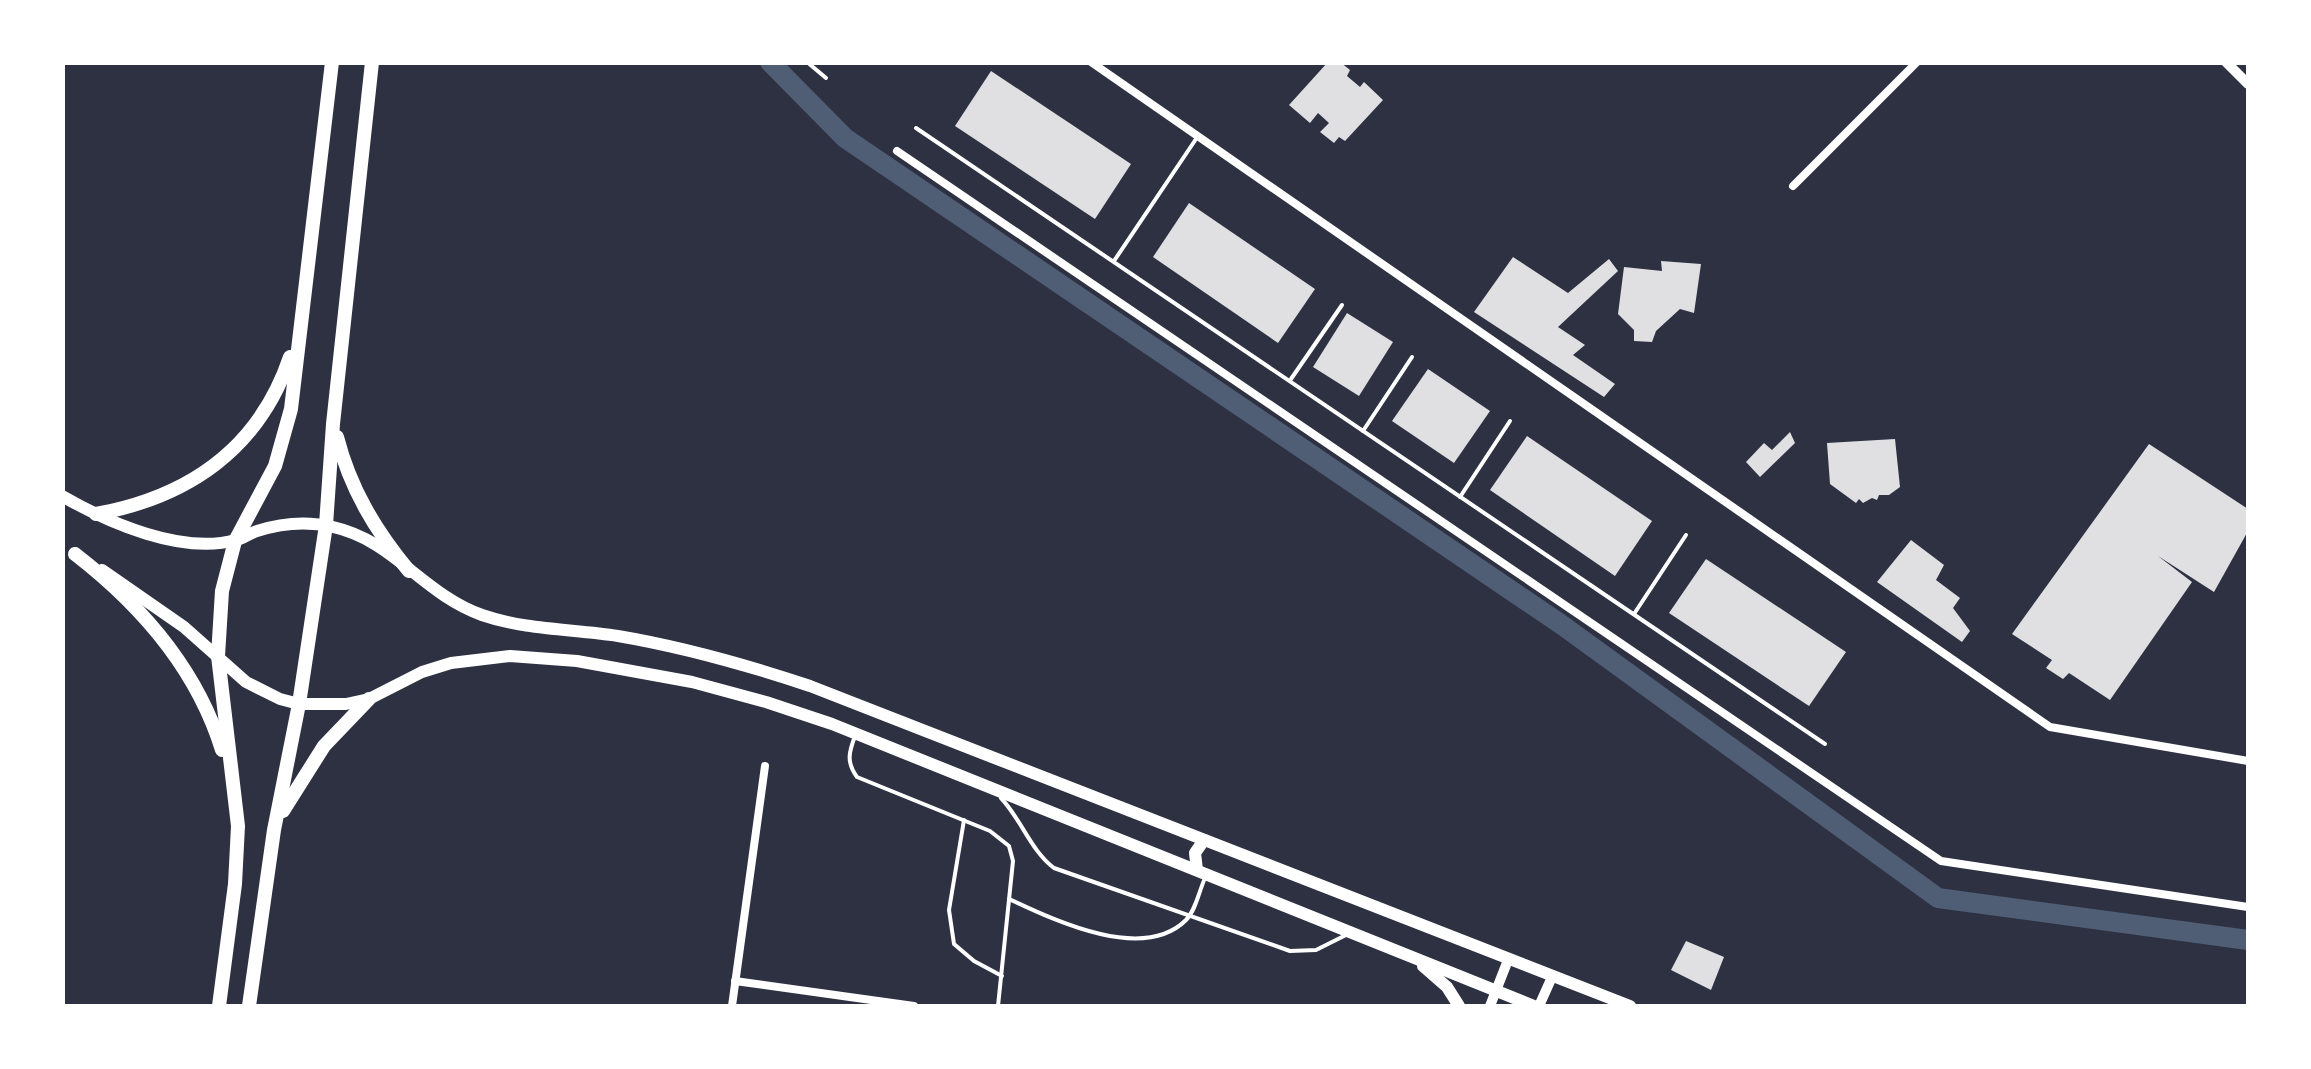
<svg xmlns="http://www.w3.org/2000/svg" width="2311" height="1069" font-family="'DM Sans',sans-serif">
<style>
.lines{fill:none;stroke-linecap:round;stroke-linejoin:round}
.canal{stroke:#4f5d75;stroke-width:20}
.building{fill:#e0e0e3}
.service{stroke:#fff;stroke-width:4}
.minor{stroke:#fff;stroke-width:8}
.tertiary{stroke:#fff;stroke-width:10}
.primary{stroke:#fff;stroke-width:12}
.trunk{stroke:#fff;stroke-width:14}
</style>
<rect width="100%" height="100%" fill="#2d3142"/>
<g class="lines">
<polyline class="canal" points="770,62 845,138 1562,625 1938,898 2248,940"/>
</g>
<g class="building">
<polygon points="1328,62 1340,62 1350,70 1347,76 1360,87 1364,82 1383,100 1345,141 1339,137 1334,143 1320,132 1329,123 1318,113 1310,123 1289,105"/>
<polygon points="991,71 1131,164 1095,219 955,126"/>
<polygon points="1189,203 1315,289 1278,343 1153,257"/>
<polygon points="1513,257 1568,293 1609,259 1618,271 1558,327 1585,345 1573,355 1615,384 1604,397 1474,312"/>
<polygon points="1661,261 1701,264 1694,313 1680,309 1656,331 1652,342 1634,341 1634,330 1618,314 1624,267 1662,271"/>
<polygon points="1347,313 1393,342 1359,396 1313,367"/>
<polygon points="1428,369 1490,411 1454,463 1392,421"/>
<polygon points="1790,432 1795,443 1760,477 1746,462 1764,443 1772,450"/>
<polygon points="1527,436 1652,521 1615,576 1490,490"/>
<polygon points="1895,439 1900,487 1889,495 1879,495 1877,500 1872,498 1863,503 1859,499 1856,503 1830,484 1827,443"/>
<polygon points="2149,444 2248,509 2248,531 2214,592 2158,556 2192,582 2110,700 2069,673 2063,679 2046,668 2052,660 2012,634"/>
<polygon points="1911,540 1944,565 1936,580 1960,598 1953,608 1970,631 1962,642 1877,582"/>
<polygon points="1706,559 1846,652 1809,706 1669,613"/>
<polygon points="1686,941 1724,957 1711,990 1671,970"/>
</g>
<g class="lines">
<g class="service">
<polyline points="807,62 826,78"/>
<polyline points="916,128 1825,744"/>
<polyline points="1114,261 1198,136"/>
<polyline points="1291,379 1342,305"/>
<polyline points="1363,431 1412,357"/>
<polyline points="1460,497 1510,421"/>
<polyline points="1634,614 1686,535"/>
<path d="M855,736C849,752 846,762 857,777L990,831L1009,846L1013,861L998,1006"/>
<path d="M1001,798C1021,819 1031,851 1054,868L1290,951L1316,950L1348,934"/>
<polyline points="964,820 949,910 954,944 974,961 1002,976"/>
<path d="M1009,899C1054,920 1143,963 1186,920C1196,910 1199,891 1205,878"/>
</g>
<g class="minor">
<polyline points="1091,62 2050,727 2248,761"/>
<polyline points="897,151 1941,861 2248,907"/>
<polyline points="1793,186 1917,62"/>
<polyline points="735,981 914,1006"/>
<polyline points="732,1006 765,766"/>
</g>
<g class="tertiary">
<polyline points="2226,62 2248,84"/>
<polyline points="1490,1006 1508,960"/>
<polyline points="1539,1006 1552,977"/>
</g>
<g class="primary">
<path d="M62,496C109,523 182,555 236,540C244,538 250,533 257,531C282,523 308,521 333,527C393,540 423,594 482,615C525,630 573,629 618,636C683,647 747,665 810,686L1630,1006"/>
<polyline points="102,570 184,627 246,682 280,699 299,704 346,704 369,699 422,672 451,663 510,656 577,661 692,682 766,702 832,724 1534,1006"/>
<polyline points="1197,870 1195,853 1204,840"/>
<polyline points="1423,966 1447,987 1459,1006"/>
</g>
<g class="trunk">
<path d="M337,437C350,488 375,530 409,571"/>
<path d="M96,514C188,497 259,449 290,357"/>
<path d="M75,554C141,605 197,669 222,750"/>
<polyline points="283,811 324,746 369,699"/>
<polyline points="219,1006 235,884 238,826 218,656 222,591 235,541 275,466 291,409 332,62"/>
<polyline points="249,1006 274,830 299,704 326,525 333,424 372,62"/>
</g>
</g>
<rect width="2311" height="1069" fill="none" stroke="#ffffff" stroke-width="130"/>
</svg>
